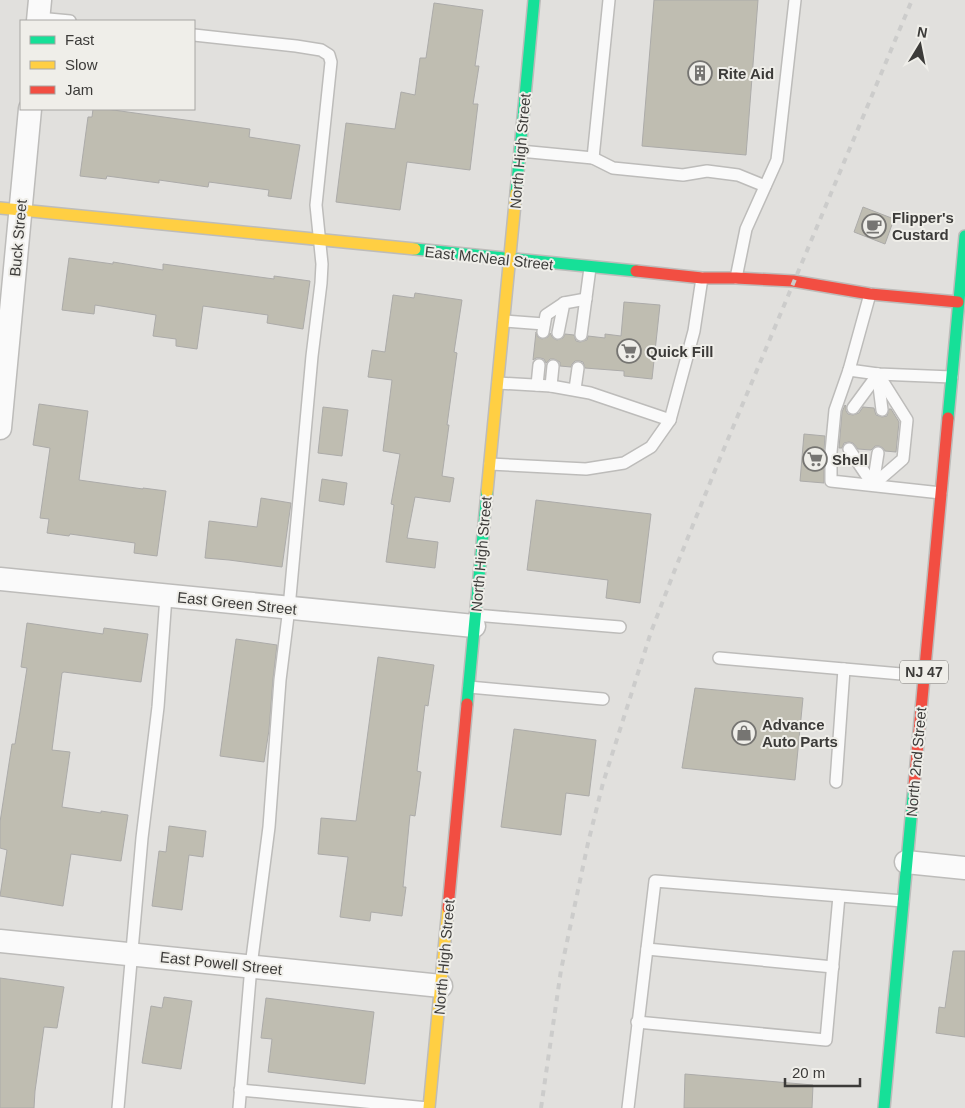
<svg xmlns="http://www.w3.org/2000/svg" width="965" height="1108" font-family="Arial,sans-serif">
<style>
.building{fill:#bfbdb1;stroke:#acaba9}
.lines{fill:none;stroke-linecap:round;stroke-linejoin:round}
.lane-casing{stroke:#bdbcba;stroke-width:14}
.street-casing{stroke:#bdbcba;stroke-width:25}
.fast-casing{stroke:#bdbcba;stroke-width:14}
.slow-casing{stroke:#bdbcba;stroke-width:14}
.jam-casing{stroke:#bdbcba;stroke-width:14}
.lane{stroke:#fafafa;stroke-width:11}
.street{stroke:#fafafa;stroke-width:22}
.fast{stroke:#16e098;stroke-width:11}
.slow{stroke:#ffcf43;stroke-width:11}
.jam{stroke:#f24e42;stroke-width:11}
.rail{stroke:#cccccb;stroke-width:4;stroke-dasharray:6 6;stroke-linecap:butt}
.labels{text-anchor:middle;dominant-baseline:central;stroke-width:4;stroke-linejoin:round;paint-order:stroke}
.shield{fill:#efeee9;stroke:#72716e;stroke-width:1}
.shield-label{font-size:14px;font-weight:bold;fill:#3c3b39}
.poi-label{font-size:15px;font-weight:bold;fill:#3c3b39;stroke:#efeee9;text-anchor:start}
.street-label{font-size:15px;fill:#3c3b39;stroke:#efeee9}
</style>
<rect width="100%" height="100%" fill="#e1e0dd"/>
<g class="building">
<polygon points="654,0 758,0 746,155 642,146"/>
<polygon points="434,3 483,10 475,66 479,66 473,104 478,104 470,170 407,162 400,210 336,202 346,123 395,129 401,92 415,95 420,58 426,58"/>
<polygon points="93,109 106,109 250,129 249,137 300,145 291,199 268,196 269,190 209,182 208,187 159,180 159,183 107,176 106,179 80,176 88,117 92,117"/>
<polygon points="863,207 894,219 885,244 854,232"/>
<polygon points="69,258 113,264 113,262 163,270 163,264 274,279 274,276 310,281 303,329 267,323 268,315 203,306 197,349 176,346 176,339 153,336 156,315 95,305 94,314 62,310"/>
<polygon points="415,293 462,300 454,352 457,353 447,425 449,425 442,476 454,478 450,502 415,497 407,538 438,542 435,568 386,562 394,505 391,504 400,454 383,451 392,380 368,377 372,350 385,352 393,295 414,298"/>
<polygon points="624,302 660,305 652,379 624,376 624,371 585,368 583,362 580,361 575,361 572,364 571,367 560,366 560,362 554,359 550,359 546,363 544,359 540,358 536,358 533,360 536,332 538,337 542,339 548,337 550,333 553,338 557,340 563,338 565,334 574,335 576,341 580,342 587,340 588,336 605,338 605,334 621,336"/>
<polygon points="39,404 88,411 79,480 143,489 143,488 166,491 157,556 134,553 135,543 70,534 69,536 47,533 49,519 40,518 50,448 33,445"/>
<polygon points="845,405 846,406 846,411 848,414 853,415 859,413 863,407 874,408 876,415 882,417 887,416 889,409 891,409 899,422 896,452 885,451 883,448 879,446 875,446 871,450 858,449 853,443 849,442 844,443 842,448 839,448 842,412"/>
<polygon points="323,407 348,410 342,456 318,453"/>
<polygon points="804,434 825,436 824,452 824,483 800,481"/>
<polygon points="322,479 347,483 344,505 319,501"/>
<polygon points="261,498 291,503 282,567 229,560 205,558 209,521 257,527"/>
<polygon points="536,500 651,514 640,603 606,598 608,580 527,570"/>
<polygon points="27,623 103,634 104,628 148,634 141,682 64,672 62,673 52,750 70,752 62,807 101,813 101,811 128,815 121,861 71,854 63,906 0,896 7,850 0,848 0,822 12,744 15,744 27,668 21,667"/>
<polygon points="236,639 277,645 273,679 269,730 264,762 220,756"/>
<polygon points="378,657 434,665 428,706 425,705 417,771 421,772 415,816 410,815 403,887 406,887 402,916 371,912 370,921 340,917 348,857 318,854 321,818 356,821"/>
<polygon points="695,688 803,698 795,780 682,768"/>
<polygon points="514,729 596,740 589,796 566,793 561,835 501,827"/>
<polygon points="169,826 206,831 203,857 189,855 182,910 152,906 159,851 166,852"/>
<polygon points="953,951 965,951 965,1037 936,1033 939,1007 945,1008"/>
<polygon points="0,978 64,987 57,1028 44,1027 35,1091 34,1108 0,1108"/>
<polygon points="164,997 192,1001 181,1069 142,1063 151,1006 162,1008"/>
<polygon points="266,998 374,1012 365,1084 268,1072 272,1039 261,1038"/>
<polygon points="685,1074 813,1085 812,1108 684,1108"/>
</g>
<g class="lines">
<g class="lane-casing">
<g id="lane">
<polyline points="38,18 70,21"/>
<polyline points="194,35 296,46 321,50 329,55 331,62 316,205 322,264 321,283 312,356 289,608 280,680 269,827 251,966 239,1108"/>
<polyline points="520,151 593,158 609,0"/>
<polyline points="593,158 613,168 683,175 707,171 738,175 765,186"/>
<polyline points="736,278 746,229 777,160 795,0"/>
<polyline points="870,294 849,370 878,374 952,377"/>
<polyline points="504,321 544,324"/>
<polyline points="543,332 546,315 564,303"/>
<polyline points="558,333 564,303 586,299"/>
<polyline points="581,335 590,268"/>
<polyline points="849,370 835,410 831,452 831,481 941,493"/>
<polyline points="878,378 882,410"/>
<polyline points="498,383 551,386 590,393 670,420"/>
<polyline points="537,385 539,365"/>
<polyline points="551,386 553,366"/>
<polyline points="575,389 578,368"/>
<polyline points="853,408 878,374"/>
<polyline points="849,449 873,485"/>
<polyline points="490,464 586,469 624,463 651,447 670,420 694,331 702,278"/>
<polyline points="873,485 903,459 907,420 878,374"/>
<polyline points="873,485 878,453"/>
<polyline points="475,615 620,627"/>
<polyline points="719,658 924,676"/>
<polyline points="469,687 603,699"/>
<polyline points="836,782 844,669"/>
<polyline points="647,949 833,967"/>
<polyline points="637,1022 826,1040 839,896"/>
<polyline points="240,1090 428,1108"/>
<polyline points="118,1108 142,838 158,707 166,596"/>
<polyline points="628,1108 655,881 903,901"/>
</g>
</g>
<g class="street-casing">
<g id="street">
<polyline points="38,21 40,0"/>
<polyline points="0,428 30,109"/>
<polyline points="0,579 474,626"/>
<polyline points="906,862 965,868"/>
<polyline points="0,941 441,986"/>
</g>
</g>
<g class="fast-casing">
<g id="fast">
<polyline points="516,193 534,0"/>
<polyline points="415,249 636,271"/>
<polyline points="948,418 965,236"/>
<polyline points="467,704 487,492"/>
<polyline points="884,1108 914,786"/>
</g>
</g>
<g class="slow-casing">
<g id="slow">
<polyline points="0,208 415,249"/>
<polyline points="487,492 516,193"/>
<polyline points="429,1108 448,908"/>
</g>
</g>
<g class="jam-casing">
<g id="jam">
<polyline points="636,271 702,278 736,278 793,281 870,294 958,302"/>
<polyline points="914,786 948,418"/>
<polyline points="448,908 467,704"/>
</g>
</g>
<use href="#lane" class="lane"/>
<use href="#street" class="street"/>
<use href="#fast" class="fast"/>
<use href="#slow" class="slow"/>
<use href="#jam" class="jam"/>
<polyline class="rail" points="541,1108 561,970 588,843 603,783 651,632 674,572 718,463 912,0"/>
</g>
<defs>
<g id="building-ring" transform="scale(1.25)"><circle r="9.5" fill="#efeee9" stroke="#767572" stroke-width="1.5"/><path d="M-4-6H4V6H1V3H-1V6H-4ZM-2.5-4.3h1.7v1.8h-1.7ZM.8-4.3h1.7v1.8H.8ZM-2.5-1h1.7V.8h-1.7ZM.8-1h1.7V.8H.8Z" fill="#767572"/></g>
<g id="cafe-ring" transform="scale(1.25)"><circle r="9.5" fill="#efeee9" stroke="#767572" stroke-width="1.5"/><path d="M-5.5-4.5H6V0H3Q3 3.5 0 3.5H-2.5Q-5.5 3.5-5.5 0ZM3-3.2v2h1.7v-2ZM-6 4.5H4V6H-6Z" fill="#767572"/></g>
<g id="supermarket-ring" transform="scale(1.25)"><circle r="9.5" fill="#efeee9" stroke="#767572" stroke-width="1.5"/><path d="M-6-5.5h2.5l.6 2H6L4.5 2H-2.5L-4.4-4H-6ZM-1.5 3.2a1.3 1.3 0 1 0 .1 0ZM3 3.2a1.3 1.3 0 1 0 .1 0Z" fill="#767572"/></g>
<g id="shop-ring" transform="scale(1.25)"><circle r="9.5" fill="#efeee9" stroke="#767572" stroke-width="1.5"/><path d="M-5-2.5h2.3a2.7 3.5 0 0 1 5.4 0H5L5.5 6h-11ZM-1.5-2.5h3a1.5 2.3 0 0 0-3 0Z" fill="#767572"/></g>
</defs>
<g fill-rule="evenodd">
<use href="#building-ring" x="700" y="73"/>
<use href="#cafe-ring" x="874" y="226"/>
<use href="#supermarket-ring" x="629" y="351"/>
<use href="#supermarket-ring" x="815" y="459"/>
<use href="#shop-ring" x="744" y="733"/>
</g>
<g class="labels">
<rect class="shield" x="900" y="660.5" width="48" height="23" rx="4"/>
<g class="shield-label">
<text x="924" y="672">NJ 47</text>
</g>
<g class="poi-label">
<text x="718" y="73">Rite Aid</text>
<text x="892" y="217">Flipper's<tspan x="892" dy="17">Custard</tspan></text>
<text x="646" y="351">Quick Fill</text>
<text x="832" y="459">Shell</text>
<text x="762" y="724">Advance<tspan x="762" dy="17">Auto Parts</tspan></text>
</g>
<g class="street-label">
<text transform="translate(520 151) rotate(-85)">North High Street</text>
<text transform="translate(18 238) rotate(-85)">Buck Street</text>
<text transform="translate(489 258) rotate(6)">East McNeal Street</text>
<text transform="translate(481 554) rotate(-85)">North High Street</text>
<text transform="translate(237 603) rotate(6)">East Green Street</text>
<text transform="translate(916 762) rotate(-85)">North 2nd Street</text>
<text transform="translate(444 957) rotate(-85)">North High Street</text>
<text transform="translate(221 963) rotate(6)">East Powell Street</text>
</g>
</g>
<rect x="20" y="20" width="175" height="90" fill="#efeee9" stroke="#a7a6a3"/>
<rect x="30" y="36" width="25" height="8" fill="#16e098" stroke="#a7a6a3"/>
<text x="65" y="45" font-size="15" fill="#3c3b39">Fast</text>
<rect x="30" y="61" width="25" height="8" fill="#ffcf43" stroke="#a7a6a3"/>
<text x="65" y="70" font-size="15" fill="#3c3b39">Slow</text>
<rect x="30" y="86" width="25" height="8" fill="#f24e42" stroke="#a7a6a3"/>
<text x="65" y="95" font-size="15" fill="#3c3b39">Jam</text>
<g transform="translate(920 45) rotate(10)" stroke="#efeee9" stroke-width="4" paint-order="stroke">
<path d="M0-4L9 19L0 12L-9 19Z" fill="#3c3b39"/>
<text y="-8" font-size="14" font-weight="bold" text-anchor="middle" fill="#3c3b39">N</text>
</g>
<path d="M785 1078v8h75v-8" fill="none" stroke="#3c3b39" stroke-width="2.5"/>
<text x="792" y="1078" font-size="15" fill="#3c3b39" stroke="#efeee9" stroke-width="4" paint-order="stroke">20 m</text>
</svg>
